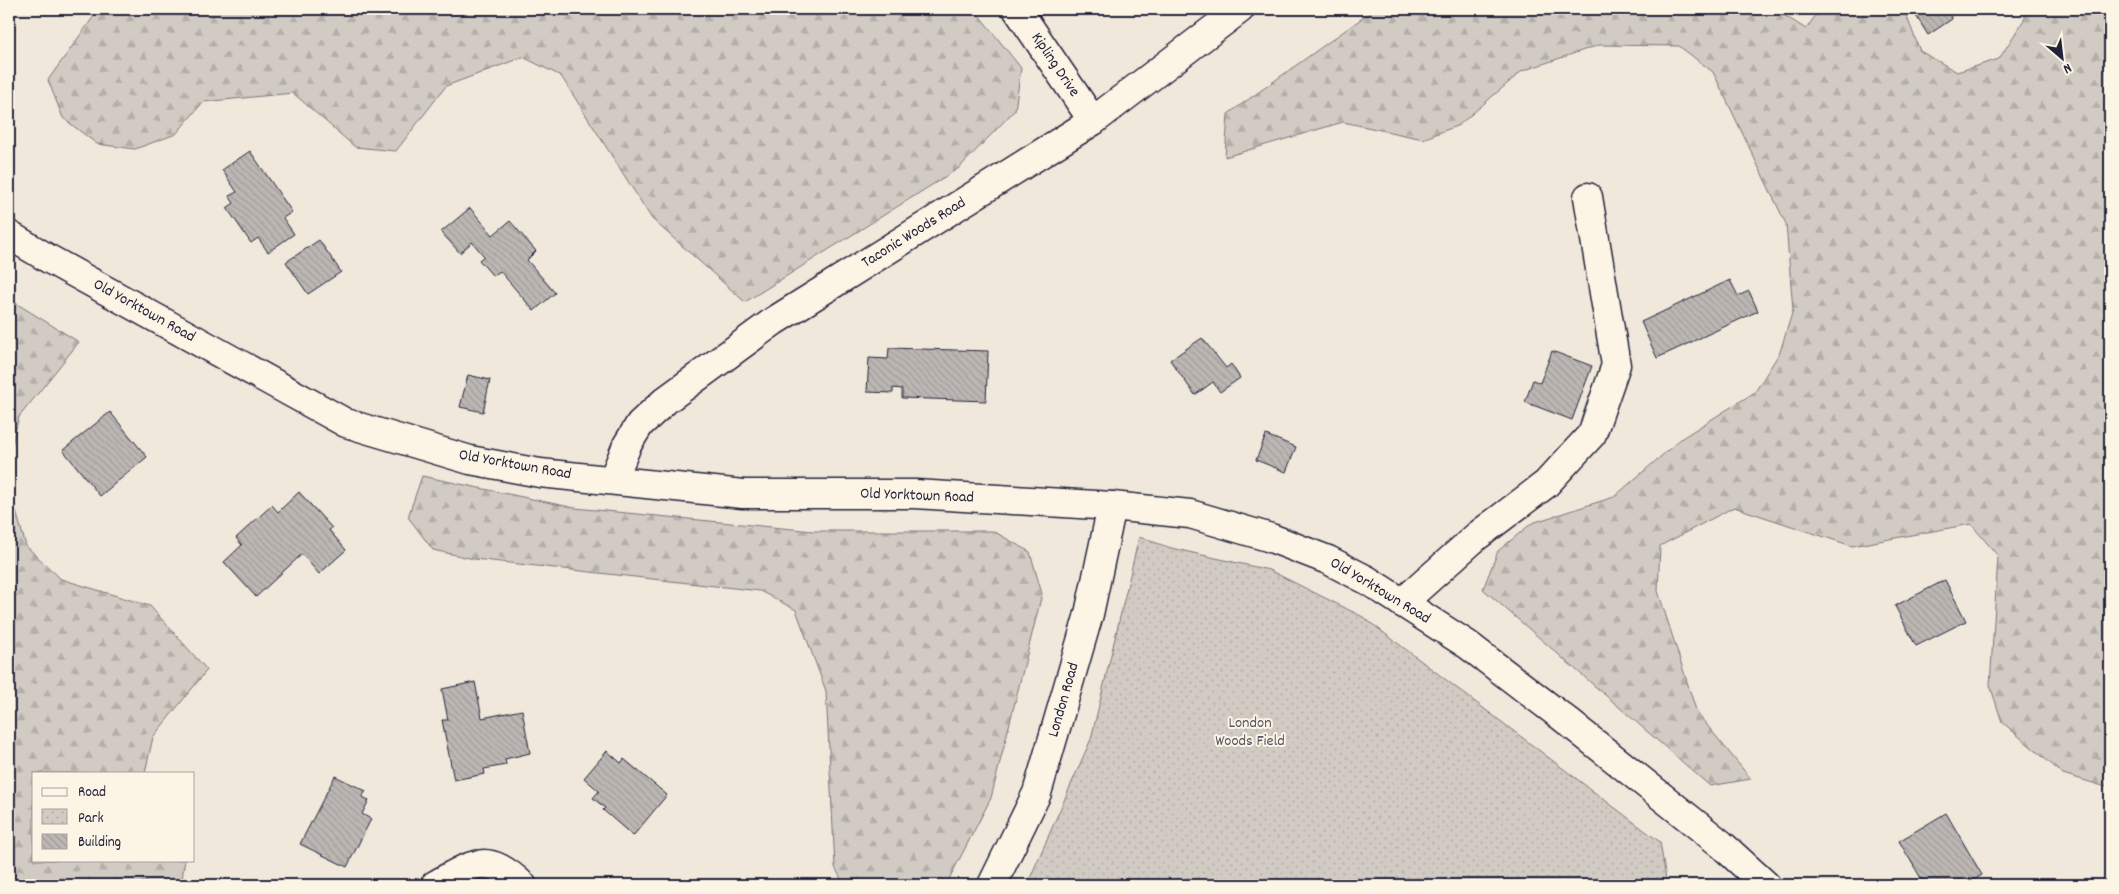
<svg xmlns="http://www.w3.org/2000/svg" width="2119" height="894" font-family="Dekko,sans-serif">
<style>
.forest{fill:url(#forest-firs);stroke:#7a767f}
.park{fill:url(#park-dots);stroke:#7a767f}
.building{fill:url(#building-back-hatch);stroke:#22223b}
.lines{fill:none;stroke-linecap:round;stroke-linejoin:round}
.minor-casing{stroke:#22223b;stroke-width:31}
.major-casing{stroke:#22223b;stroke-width:31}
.minor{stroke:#fcf5e5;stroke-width:28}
.major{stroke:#fcf5e5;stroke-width:28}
.labels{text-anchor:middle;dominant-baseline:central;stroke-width:4;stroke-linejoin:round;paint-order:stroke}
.street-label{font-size:16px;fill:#22223b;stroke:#fcf5e5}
.park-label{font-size:16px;fill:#575564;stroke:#fcf5e5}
</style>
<defs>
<pattern id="forest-firs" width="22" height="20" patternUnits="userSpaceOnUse" patternTransform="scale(1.25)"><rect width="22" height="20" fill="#d1cbc3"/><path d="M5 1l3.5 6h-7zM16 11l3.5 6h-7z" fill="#b3aea8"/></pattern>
<pattern id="park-dots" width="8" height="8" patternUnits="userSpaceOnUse" patternTransform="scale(1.25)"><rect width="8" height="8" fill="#d1cbc3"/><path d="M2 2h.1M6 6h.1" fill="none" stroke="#b3aea8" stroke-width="1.8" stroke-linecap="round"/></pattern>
<pattern id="building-back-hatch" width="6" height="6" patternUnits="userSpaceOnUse" patternTransform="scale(1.25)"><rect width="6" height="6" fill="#bcb7b3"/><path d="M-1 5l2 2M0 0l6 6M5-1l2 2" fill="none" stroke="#a19d9b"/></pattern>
</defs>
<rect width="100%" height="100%" fill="#efe8db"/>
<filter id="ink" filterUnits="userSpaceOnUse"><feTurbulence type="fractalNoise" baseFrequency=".02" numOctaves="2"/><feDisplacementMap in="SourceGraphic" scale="10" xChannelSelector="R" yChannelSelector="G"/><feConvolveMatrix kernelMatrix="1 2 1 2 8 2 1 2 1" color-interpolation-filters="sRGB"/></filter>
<g filter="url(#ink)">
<g class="forest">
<polygon points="99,9 974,9 1021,68 1015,110 959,168 745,302 652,219 561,76 523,57 446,86 396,151 355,147 293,93 203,102 176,134 135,149 97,144 63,118 48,80"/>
<polygon points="1375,9 1774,9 1806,29 1820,9 1904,9 1920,51 1957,72 1999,59 2025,18 2025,9 2110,9 2110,785 2103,786 2063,774 2002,722 1990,685 1998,556 1971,524 1852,546 1734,507 1660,546 1658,591 1697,713 1751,779 1710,786 1483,589 1498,551 1532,523 1614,497 1682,438 1755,392 1780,352 1793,310 1786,224 1713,72 1679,46 1599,45 1522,71 1459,125 1423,139 1343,122 1225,157 1228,114"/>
<polygon points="9,299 79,342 19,417 9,456"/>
<polygon points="9,466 14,504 26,546 61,579 150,606 207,670 153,737 145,773 34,773 34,860 185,860 181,885 9,885"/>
<polygon points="422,476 575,508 813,531 993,531 1030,552 1042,594 991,798 946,885 844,885 835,867 826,691 796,610 760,591 474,559 433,550 408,517"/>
</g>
<polygon class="park" points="1139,537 1171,548 1269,570 1363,617 1660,842 1667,885 1027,885 1091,739"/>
<g class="building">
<polygon points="1925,9 1946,9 1952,19 1928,35 1915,14"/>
<polygon points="250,151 292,212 283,218 294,234 268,252 258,238 251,243 227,208 234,203 229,196 237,192 222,170"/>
<polygon points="470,208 493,235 510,221 536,251 527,260 555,293 534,311 500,271 493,276 479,260 484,256 472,242 460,253 441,232"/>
<polygon points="319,240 341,272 308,294 286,262"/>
<polygon points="1730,280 1738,296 1749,291 1758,311 1657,358 1641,322"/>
<polygon points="1202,338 1226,368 1231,364 1240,378 1220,392 1213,382 1195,395 1170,360"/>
<polygon points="889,348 988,351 986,401 902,398 902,389 893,388 893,393 867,392 869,358 888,359"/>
<polygon points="1552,351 1592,366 1572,420 1525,402 1533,380 1540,383"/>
<polygon points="468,375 490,380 483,412 460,407"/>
<polygon points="110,412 147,457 100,496 63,450"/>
<polygon points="1266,435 1296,447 1286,472 1256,460"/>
<polygon points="299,492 332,528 329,530 346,550 319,574 302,554 256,597 224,562 242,545 236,538 272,505 278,512"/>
<polygon points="1945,580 1966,621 1916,646 1895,606"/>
<polygon points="475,682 482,718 522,710 530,753 505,759 506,765 484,769 485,774 454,780 442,720 448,720 442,689"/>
<polygon points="607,751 621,763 624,759 667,795 633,836 603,810 605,808 593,798 599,791 584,778"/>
<polygon points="335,776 366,791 362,797 369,800 362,814 371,819 347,867 300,844"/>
<polygon points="1946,813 1982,875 1965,885 1925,885 1899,841"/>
</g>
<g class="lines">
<g class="minor-casing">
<g id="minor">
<polyline points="1017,9 1093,121"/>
<polyline points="613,480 627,445 640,424 666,400 774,321 1093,121 1240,9"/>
<polyline points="1402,603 1477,536 1546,484 1592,434 1616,365 1588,197"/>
<path d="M435,885C472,864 486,851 522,885"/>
<polyline points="992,885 1037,793 1089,614 1112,506"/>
</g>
</g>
<g class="major-casing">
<polyline id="major" points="9,235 49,259 346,423 470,460 540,473 743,494 915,494 1112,506 1190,514 1271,538 1328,560 1367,580 1468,645 1562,717 1721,844 1766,885"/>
</g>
<use href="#minor" class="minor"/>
<use href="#major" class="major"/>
</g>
</g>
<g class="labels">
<g class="street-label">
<text transform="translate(1055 65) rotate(56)">Kipling Drive</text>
<text transform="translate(914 233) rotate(-32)">Taconic Woods Road</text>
<text transform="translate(144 311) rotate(29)">Old Yorktown Road</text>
<text transform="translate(515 465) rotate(10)">Old Yorktown Road</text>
<text transform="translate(917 496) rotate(2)">Old Yorktown Road</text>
<text transform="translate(1380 591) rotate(31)">Old Yorktown Road</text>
<text transform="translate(1064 700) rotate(-74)">London Road</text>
</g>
<g class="park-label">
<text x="1250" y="723">London<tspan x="1250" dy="18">Woods Field</tspan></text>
</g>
</g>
<rect width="2119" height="894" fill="none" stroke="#fcf5e5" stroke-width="30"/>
<rect x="15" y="15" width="2089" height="864" fill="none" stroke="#22223b" stroke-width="2" filter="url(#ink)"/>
<rect x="32" y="772" width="162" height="90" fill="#fcf5e5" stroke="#a5a1a1"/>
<rect x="42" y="788" width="25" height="8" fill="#fcf5e5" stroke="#a5a1a1"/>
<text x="78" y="796" font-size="15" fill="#22223b">Road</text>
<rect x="42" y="809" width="25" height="15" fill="url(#park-dots)" stroke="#a5a1a1"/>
<text x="78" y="822" font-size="15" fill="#22223b">Park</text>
<rect x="42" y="834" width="25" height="15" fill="url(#building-back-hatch)" stroke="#a5a1a1"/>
<text x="78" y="846" font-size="15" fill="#22223b">Building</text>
<g transform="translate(2062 58) rotate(152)" stroke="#fcf5e5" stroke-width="4" paint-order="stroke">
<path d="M0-4L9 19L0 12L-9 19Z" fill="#22223b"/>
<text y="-8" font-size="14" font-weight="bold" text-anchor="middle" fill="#22223b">N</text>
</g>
</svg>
